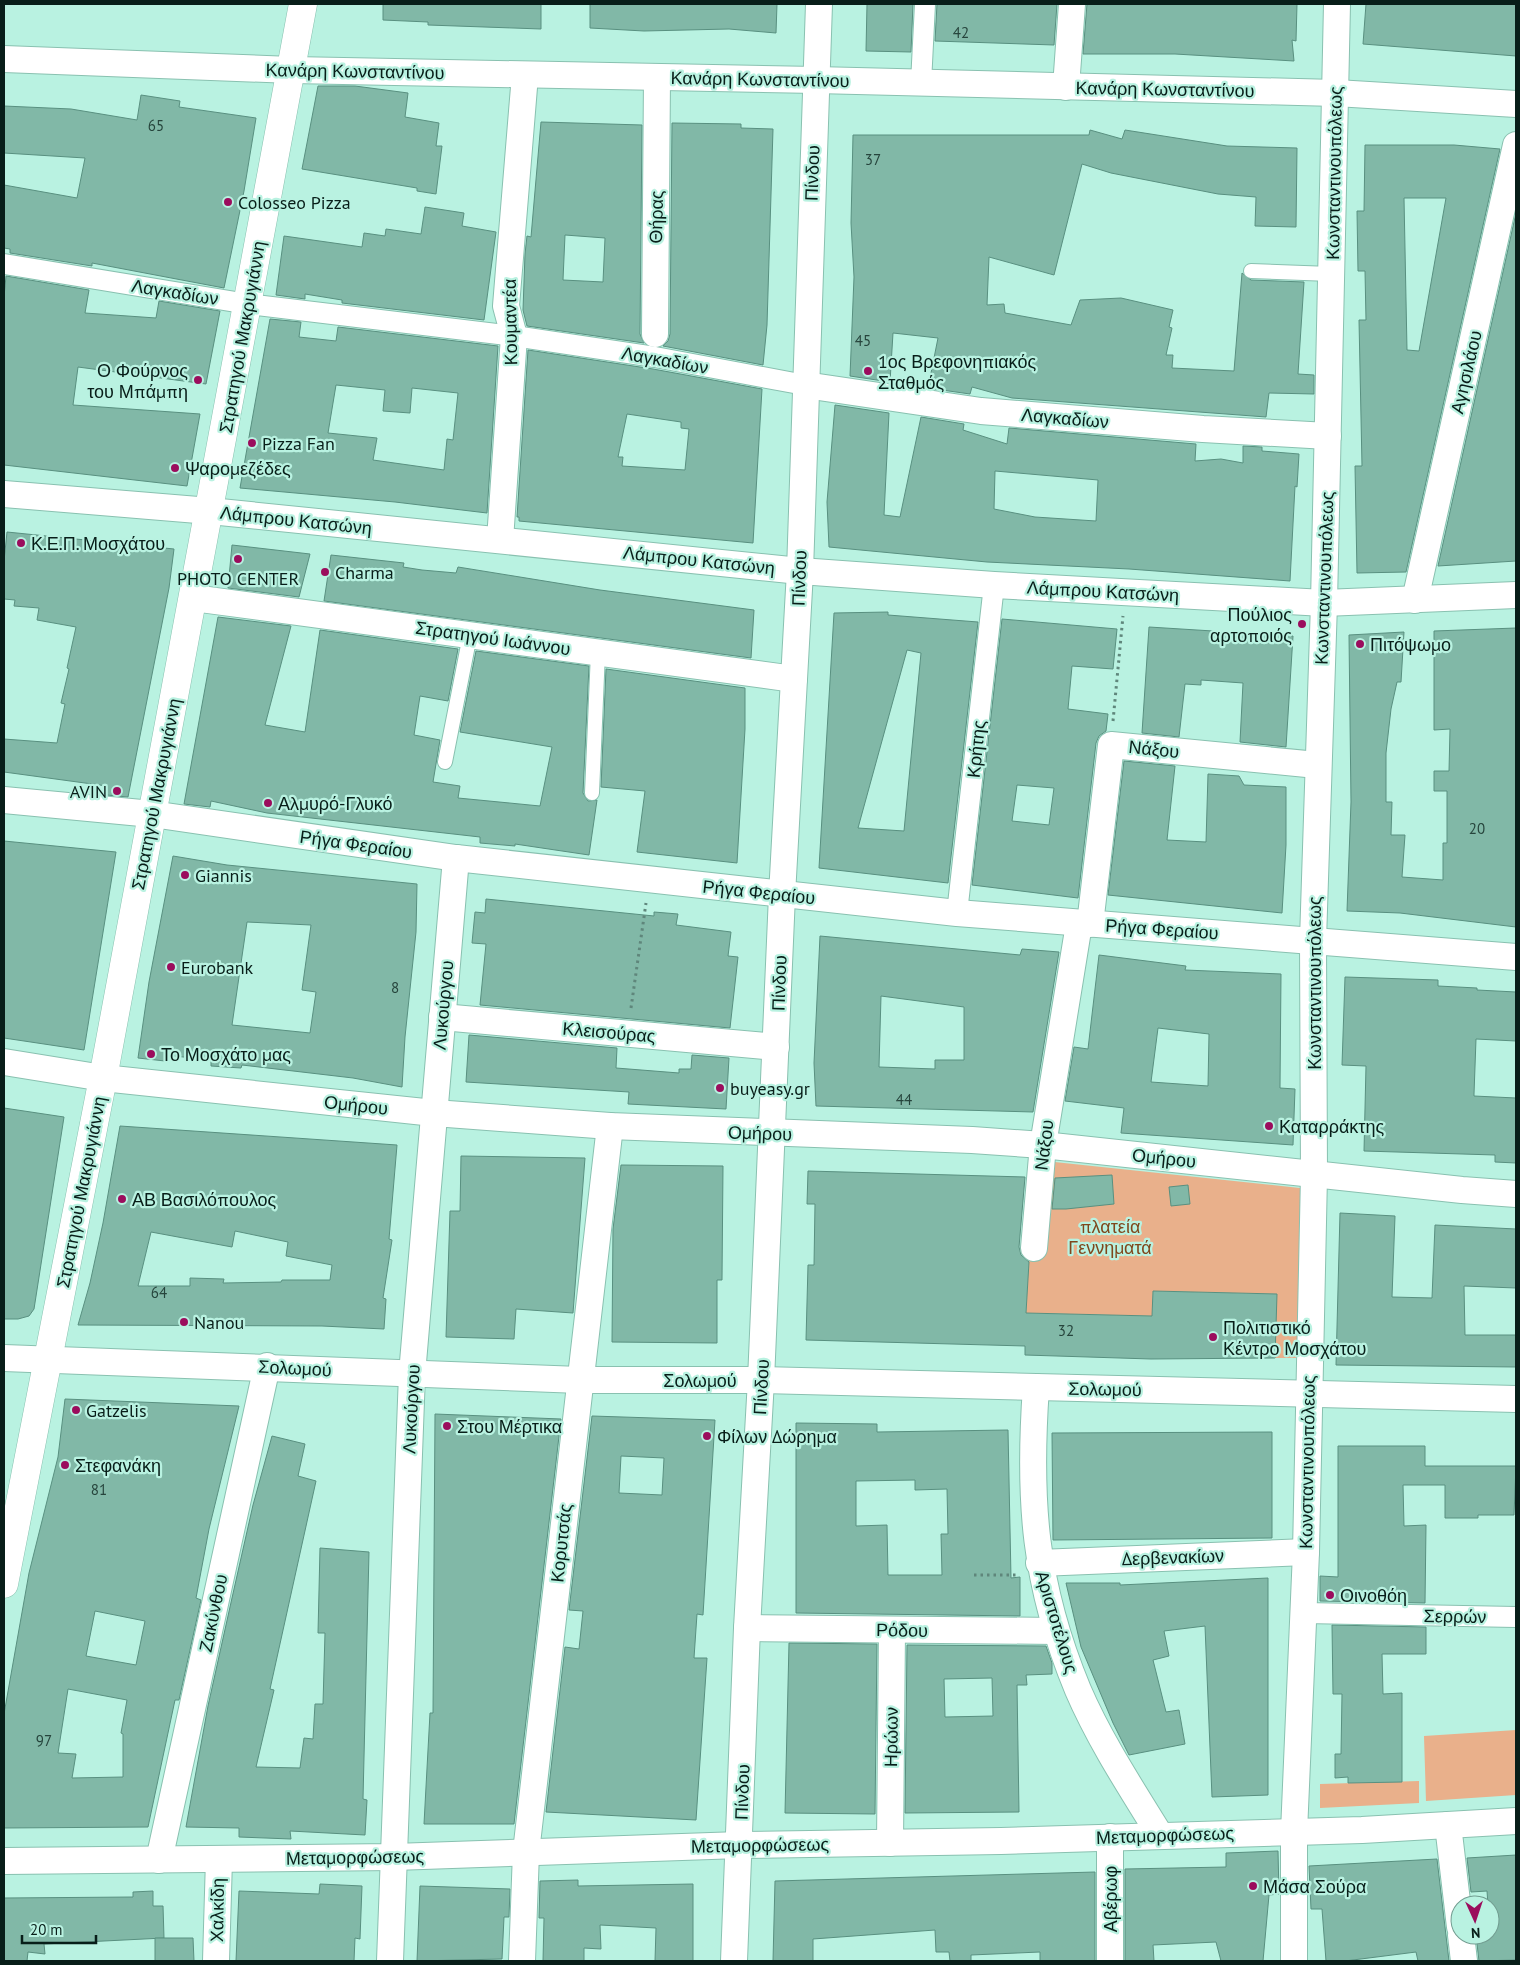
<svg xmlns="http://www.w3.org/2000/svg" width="1520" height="1965" font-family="'PT Sans',sans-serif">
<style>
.green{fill:#e9b08b}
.building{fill:#81b8a7;stroke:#599080;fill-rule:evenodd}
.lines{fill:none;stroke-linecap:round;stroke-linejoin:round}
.service-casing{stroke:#89c1b0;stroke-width:16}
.pedestrian-casing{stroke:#89c1b0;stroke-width:22}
.minor-casing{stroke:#89c1b0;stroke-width:28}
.secondary-casing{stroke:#89c1b0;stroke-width:29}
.path{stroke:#5f867b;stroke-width:3;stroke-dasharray:2.5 4;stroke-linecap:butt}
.service{stroke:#fff;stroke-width:14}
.pedestrian{stroke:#fff;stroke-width:20}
.minor{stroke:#fff;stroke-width:26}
.secondary{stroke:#fff;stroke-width:28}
.poi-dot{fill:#9b0d5d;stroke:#b9f2e1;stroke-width:2}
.labels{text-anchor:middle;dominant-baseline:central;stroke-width:4.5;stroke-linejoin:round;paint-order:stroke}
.number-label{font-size:15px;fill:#26443c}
.street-label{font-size:18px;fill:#081e19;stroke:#b9f2e1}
.poi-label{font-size:18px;fill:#081e19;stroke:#b9f2e1;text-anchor:start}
.park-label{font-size:18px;fill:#7f471c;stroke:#b9f2e1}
</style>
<rect width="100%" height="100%" fill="#b9f2e1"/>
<g class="green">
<polygon points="1045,1161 1300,1188 1300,1358 1275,1358 1276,1294 1153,1291 1152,1316 1026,1313 1029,1253"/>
<polygon points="1516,1730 1516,1795 1426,1801 1424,1736"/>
<polygon points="1419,1781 1419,1803 1320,1808 1320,1784"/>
</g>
<g class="building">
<polygon points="383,4 541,4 541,29 428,25 428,22 383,20"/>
<polygon points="590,4 777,4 776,33 729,29 644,31 590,28"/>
<polygon points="867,4 913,4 911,52 866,51"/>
<polygon points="937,4 1057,4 1054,45 935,41"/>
<polygon points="1087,4 1297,4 1296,41 1292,40 1294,61 1175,54 1083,54"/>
<polygon points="1366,4 1516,4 1516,56 1363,44"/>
<polygon points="318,86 355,86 408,93 405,117 439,123 436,146 442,146 436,194 417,191 417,188 302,169"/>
<polygon points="141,95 180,101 179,107 256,118 244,191 224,288 92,263 92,266 10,253 10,249 4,248 4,185 77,198 85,158 4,153 4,106 71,109 137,120"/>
<path d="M541,122L642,125L640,334L644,343L527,326L523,310L525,254L527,236L531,237ZM565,235L605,238L603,282L563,280Z"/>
<polygon points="672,123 741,124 741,128 773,129 767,325 763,365 663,346 668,341 670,334"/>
<polygon points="1090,130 1122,139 1125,130 1227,146 1297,148 1296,227 1255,226 1256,197 1218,194 1111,173 1082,164 1054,275 989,257 987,305 1004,304 1005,313 1071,325 1080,300 1121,298 1173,310 1169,327 1172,328 1166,355 1173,355 1172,368 1234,371 1242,273 1251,280 1304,282 1298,374 1314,375 1314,394 1269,393 1266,417 1012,398 972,387 970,394 928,388 938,338 893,333 890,382 850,376 854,277 851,223 853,135 1089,135"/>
<path d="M1365,145H1454L1500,149L1406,572L1357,573L1355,466H1362L1359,320H1366L1365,271H1358L1357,211H1364ZM1404,198H1446L1419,351L1407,350Z"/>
<polygon points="425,207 464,213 462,226 496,232 484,320 342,303 342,300 305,294 305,299 276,295 284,236 362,247 364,233 385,236 386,229 421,234"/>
<polygon points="1516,213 1516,561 1438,566"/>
<polygon points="6,276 89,290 85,313 156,318 159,301 220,311 206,384 78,367 73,405 200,414 187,486 4,465 4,297"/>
<path d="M270,319L301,322L299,337L336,341L338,327L498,346L487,513L395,502L240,488ZM336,385L385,390L383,411L410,413L412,388L458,393L453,440L447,439L444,470L373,460L377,438L328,433Z"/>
<path d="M528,350L653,369L762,389L753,543L519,521V517H517ZM627,414L681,422V428L689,429L685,470L622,466L623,457H618Z"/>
<path d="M835,405L889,413L884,515L900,517L921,417L964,424L963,430L1007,444L1009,428L1196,444L1195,461L1221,459L1243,463V446L1262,447V451L1299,454L1297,487L1295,486L1290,581L1129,569L987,562L829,547L827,502ZM995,471L1098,480L1096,521L1035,517L994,509Z"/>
<polygon points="7,532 174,549 169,588 128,797 106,795 107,786 4,772 4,739 57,743 65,704 61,703 69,669 67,668 76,627 37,620 39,608 14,606 15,600 4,599 4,561"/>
<polygon points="232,545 310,554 299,597 228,588"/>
<polygon points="331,555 404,563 403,567 422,570 456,573 458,567 600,590 754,610 751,658 324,601"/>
<path d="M888,612V615L978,622L948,883L819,868L834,613ZM907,650L921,653L904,831L858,828Z"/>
<polygon points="218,617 291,626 265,725 305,732 320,630 458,649 448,701 420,696 414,735 440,740 433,782 460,786 458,798 540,806 552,747 460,732 476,651 589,666 583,793 588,801 597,800 589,855 515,844 515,846 480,843 480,837 267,813 211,801 210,807 184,804"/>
<path d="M1002,619L1117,629L1113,669L1072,666L1068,709L1108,714L1106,731L1099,736L1096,743L1078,898L972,885ZM1017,785L1054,788L1049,825L1012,821Z"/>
<polygon points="1149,627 1293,636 1286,747 1240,742 1243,683 1201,680 1201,685 1185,684 1179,737 1142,733"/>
<polygon points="1516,628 1516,927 1400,913 1347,911 1351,802 1349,635 1404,632 1401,682 1397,682 1391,709 1386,753 1386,802 1392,802 1391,835 1405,835 1402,877 1443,880 1443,843 1447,843 1447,791 1434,791 1434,771 1449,771 1450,729 1434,730 1434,631"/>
<polygon points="606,669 745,688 745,729 737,863 637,852 645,791 601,787"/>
<polygon points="1124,761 1175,766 1167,840 1206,842 1208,774 1239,776 1244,785 1286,787 1286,845 1282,913 1108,895"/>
<polygon points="4,841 116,852 84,1050 4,1038"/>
<path d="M173,856L227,865L417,884L416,932L405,1037L402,1087L353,1078L242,1065L241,1068L211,1066V1060L165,1055V1061L138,1058L149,982ZM247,922L311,925L302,990L316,992L310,1033L232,1025Z"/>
<polygon points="486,899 654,916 654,912 678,914 676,925 731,932 728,956 738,957 730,1028 480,1005 486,944 472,943 475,912 485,913"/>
<path d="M820,936L1020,955L1022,949L1059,952L1033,1112L816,1106L814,1063ZM881,996L964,1007V1060H935V1069L879,1067Z"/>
<path d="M1099,955L1186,966L1185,970L1281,974L1280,1088L1295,1089L1293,1145L1121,1133L1124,1108L1065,1101L1074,1047L1088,1049ZM1158,1028L1209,1034L1208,1086L1151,1082Z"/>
<polygon points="1345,977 1438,980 1438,986 1477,988 1477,990 1516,992 1516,1041 1476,1039 1474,1094 1474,1096 1516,1098 1516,1163 1495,1162 1495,1155 1364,1151 1366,1066 1342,1065"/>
<polygon points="469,1035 617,1048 616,1068 679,1073 679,1069 691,1069 692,1055 729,1058 726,1109 628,1104 629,1092 466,1082"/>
<polygon points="4,1108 64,1117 34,1309 29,1316 18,1319 4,1319"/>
<path d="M120,1126L397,1145L389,1239L392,1240L383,1298L386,1299L384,1329L322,1326L78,1325L90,1283L103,1223ZM235,1231L288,1242L286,1256L332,1265L330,1280H282L281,1282L223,1283L224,1279L190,1278V1286H138L151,1232L232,1247Z"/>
<polygon points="461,1156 585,1158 573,1313 516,1309 514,1339 446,1337 450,1211 460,1211"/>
<polygon points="621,1165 723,1166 722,1280 717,1280 717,1343 612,1342 613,1229"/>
<polygon points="808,1171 1025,1177 1019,1247 1021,1255 1029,1262 1026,1313 1152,1316 1153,1291 1277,1294 1275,1358 1151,1359 1025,1355 1025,1346 806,1340 808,1265 814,1265 815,1204 807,1204"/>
<polygon points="1112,1175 1114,1204 1066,1209 1052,1209 1055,1178"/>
<polygon points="1188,1185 1190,1204 1171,1206 1169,1187"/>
<polygon points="1340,1213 1395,1216 1392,1297 1432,1298 1435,1225 1516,1229 1516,1288 1464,1286 1465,1335 1516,1335 1516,1367 1336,1365"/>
<path d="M65,1399L239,1406L209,1529L196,1598L201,1600L179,1700H175L148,1827L4,1828V1714L29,1573L58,1457ZM95,1611L145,1621L136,1665L86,1656ZM68,1689L127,1700L121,1733L123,1734V1777L72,1778L76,1754L58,1753Z"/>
<polygon points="435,1414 561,1419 514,1824 424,1824 430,1713 433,1713"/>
<path d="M592,1416L715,1420L703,1615L697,1614L694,1658H707L696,1820L546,1812L565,1647L579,1649L583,1611L569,1610ZM621,1456L664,1458L662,1495L619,1493Z"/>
<path d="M796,1423L877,1424V1432L1008,1430L1011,1578L1020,1577V1616L796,1613ZM915,1480V1490L947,1489L948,1534H941L942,1575H888L887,1525L856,1526V1481Z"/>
<polygon points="1272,1432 1272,1538 1053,1540 1052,1433"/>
<polygon points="272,1436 305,1444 298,1476 316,1481 270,1689 274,1690 256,1767 300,1768 304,1738 313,1739 315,1704 323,1704 325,1633 318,1633 320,1548 369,1552 363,1799 367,1800 365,1835 290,1831 291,1839 239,1837 239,1828 186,1827 208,1706 232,1598 253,1505"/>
<polygon points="1338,1446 1425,1446 1425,1466 1516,1466 1514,1515 1478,1515 1478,1518 1445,1518 1445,1485 1403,1485 1404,1526 1426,1525 1425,1603 1320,1601 1320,1576 1338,1577"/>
<polygon points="1268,1578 1268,1795 1212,1797 1205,1626 1164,1631 1169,1656 1153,1660 1166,1712 1179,1710 1185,1744 1129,1755 1113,1723 1081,1647 1066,1583 1120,1583 1120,1585"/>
<polygon points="1332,1625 1426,1627 1426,1654 1382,1654 1383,1694 1402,1693 1402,1782 1348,1783 1348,1777 1335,1778 1335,1754 1341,1754 1342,1694 1333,1694"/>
<polygon points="789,1643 877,1644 875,1814 785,1813"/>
<path d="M907,1645L1046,1646L1052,1663V1674L1026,1675L1027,1685H1017L1019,1812L905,1813ZM992,1678L993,1716L945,1717L944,1679Z"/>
<polygon points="1278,1851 1279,1894 1269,1895 1263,1961 1221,1961 1216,1942 1153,1945 1154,1961 1125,1961 1125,1869 1226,1867 1226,1853"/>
<polygon points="1516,1855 1516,1960 1479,1961 1476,1935 1490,1935 1490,1905 1488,1905 1487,1891 1471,1892 1467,1858"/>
<polygon points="1437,1859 1449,1961 1418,1961 1416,1952 1345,1961 1326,1961 1322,1909 1311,1909 1309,1866"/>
<polygon points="1095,1872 1095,1961 1040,1961 1040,1952 971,1955 971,1961 950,1961 949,1952 936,1952 935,1930 813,1939 813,1961 773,1961 775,1881"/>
<polygon points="578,1880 578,1886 693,1884 693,1961 655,1961 656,1928 600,1925 601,1949 584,1948 584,1961 543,1961 544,1918 539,1918 540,1881"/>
<polygon points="320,1884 362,1886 360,1939 355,1938 354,1961 236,1961 239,1891 319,1894"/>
<polygon points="420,1886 510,1889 509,1917 504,1917 502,1959 417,1961"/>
<polygon points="153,1891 153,1906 163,1906 164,1938 44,1944 45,1954 28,1952 27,1961 4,1961 4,1898 133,1897 133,1892"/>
<polygon points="155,1938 193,1938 194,1961 155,1961"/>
</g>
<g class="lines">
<g class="service-casing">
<g id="service">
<polyline points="1251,271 1331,274"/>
<polyline points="445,762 470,635"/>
<polyline points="592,793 598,652"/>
</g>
</g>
<g class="pedestrian-casing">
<g id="pedestrian">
<polyline points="921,83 925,4"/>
<polyline points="4,264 248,304 514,336 655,357 805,385"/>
<polyline points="957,913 994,585"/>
<polyline points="1304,1613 1516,1617"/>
</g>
</g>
<g class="minor-casing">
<g id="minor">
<polyline points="4,59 292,70 816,80 1336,93 1516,104"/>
<polyline points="1066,87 1072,4"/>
<polyline points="655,334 657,77"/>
<polyline points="805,385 981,411 1203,429 1328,436"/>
<polyline points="4,494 210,511 800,571 994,585 1324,603 1516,595"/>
<polyline points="500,540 514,336 506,306 525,75"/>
<polyline points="193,598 794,679"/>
<polyline points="1415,600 1516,145"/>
<polyline points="4,800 152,814 456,858 957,913 1516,957"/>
<polyline points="1090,924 1111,745 1317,765"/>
<polyline points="442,1017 776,1047"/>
<polyline points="4,1062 103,1078 434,1113 610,1126 972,1140 1043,1145 1462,1190 1516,1194"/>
<polyline points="1034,1248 1043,1145 1079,924"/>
<polyline points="4,1358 580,1380 761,1380 1516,1399"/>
<path d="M1036,1387C1028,1500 1034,1584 1078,1690C1100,1741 1131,1788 1160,1835"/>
<polyline points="1039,1563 1306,1552"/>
<polyline points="747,1628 1056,1631"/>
<polyline points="1448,1825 1460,1927"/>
<polyline points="890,1843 892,1630"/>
<polyline points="159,1860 267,1366"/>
<polyline points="4,1861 394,1857 740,1845 1001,1841 1362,1830 1516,1821"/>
<polyline points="1461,1935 1464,1961"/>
<polyline points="216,1961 219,1859"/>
<polyline points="390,1961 412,1374 456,858"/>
<polyline points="522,1961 526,1852 610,1126"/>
<polyline points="734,1961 747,1628 761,1380 782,895 800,571 819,4"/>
<polyline points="1110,1961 1110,1837"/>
<polyline points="1294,1961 1294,1832 1306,1552 1314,1175 1313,940 1324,603 1337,4"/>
</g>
</g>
<g class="secondary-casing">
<polyline id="secondary" points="4,1584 103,1078 303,4"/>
</g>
<g class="path">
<polyline points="1113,721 1123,616"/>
<polyline points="631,1008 646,903"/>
<polyline points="974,1575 1018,1575"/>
</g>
<use href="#service" class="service"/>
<use href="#pedestrian" class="pedestrian"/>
<use href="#minor" class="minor"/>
<use href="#secondary" class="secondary"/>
</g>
<g class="poi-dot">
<circle cx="228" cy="202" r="5"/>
<circle cx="868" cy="371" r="5"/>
<circle cx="198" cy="380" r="5"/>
<circle cx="252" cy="443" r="5"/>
<circle cx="175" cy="468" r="5"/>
<circle cx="21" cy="543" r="5"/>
<circle cx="238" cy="559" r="5"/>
<circle cx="325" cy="572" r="5"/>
<circle cx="1302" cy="624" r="5"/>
<circle cx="1360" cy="644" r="5"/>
<circle cx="117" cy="791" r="5"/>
<circle cx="268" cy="803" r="5"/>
<circle cx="185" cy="875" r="5"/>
<circle cx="171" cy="967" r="5"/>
<circle cx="151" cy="1054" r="5"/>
<circle cx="720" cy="1088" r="5"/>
<circle cx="1269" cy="1126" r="5"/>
<circle cx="122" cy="1199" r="5"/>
<circle cx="184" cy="1322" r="5"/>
<circle cx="1213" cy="1337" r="5"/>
<circle cx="76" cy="1410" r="5"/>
<circle cx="447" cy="1426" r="5"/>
<circle cx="707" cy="1436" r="5"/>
<circle cx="65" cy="1465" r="5"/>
<circle cx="1330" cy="1595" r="5"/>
<circle cx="1253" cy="1886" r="5"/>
</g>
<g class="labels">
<g class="number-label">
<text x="961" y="32">42</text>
<text x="156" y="125">65</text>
<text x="873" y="159">37</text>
<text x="863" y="340">45</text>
<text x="1477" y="828">20</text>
<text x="395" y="987">8</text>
<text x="904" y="1099">44</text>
<text x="159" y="1292">64</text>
<text x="1066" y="1330">32</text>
<text x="99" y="1489">81</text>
<text x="44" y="1740">97</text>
</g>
<g class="street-label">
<text transform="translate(355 71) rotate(1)">Κανάρη Κωνσταντίνου</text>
<text transform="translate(760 79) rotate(1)">Κανάρη Κωνσταντίνου</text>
<text transform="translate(1165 89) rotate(1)">Κανάρη Κωνσταντίνου</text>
<text transform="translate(812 173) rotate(-88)">Πίνδου</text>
<text transform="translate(1334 173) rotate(-89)">Κωνσταντινουπόλεως</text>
<text transform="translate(656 217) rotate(-89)">Θήρας</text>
<text transform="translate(175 292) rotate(9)">Λαγκαδίων</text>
<text transform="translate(510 322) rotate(-91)">Κουμαντέα</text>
<text transform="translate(242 337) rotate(-80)">Στρατηγού Μακρυγιάννη</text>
<text transform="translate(665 360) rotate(10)">Λαγκαδίων</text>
<text transform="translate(1466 372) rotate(-77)">Αγησιλάου</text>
<text transform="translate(1065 418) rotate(5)">Λαγκαδίων</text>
<text transform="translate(296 520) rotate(6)">Λάμπρου Κατσώνη</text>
<text transform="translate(699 560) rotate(6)">Λάμπρου Κατσώνη</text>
<text transform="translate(799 578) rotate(-88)">Πίνδου</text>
<text transform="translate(1324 578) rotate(-88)">Κωνσταντινουπόλεως</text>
<text transform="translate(1103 591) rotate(3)">Λάμπρου Κατσώνη</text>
<text transform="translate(493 638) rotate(8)">Στρατηγού Ιωάννου</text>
<text transform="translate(976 749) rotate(-84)">Κρήτης</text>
<text transform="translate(1154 749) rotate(6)">Νάξου</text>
<text transform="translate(156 794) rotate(-79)">Στρατηγού Μακρυγιάννη</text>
<text transform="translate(356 844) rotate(8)">Ρήγα Φεραίου</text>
<text transform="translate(759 892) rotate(6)">Ρήγα Φεραίου</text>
<text transform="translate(1162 929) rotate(4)">Ρήγα Φεραίου</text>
<text transform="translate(779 983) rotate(-88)">Πίνδου</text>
<text transform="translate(1314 983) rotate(-90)">Κωνσταντινουπόλεως</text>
<text transform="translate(443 1005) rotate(-85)">Λυκούργου</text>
<text transform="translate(609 1032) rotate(5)">Κλεισούρας</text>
<text transform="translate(356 1105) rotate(6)">Ομήρου</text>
<text transform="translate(760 1133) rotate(2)">Ομήρου</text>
<text transform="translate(1044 1145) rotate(-83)">Νάξου</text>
<text transform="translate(1164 1158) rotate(6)">Ομήρου</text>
<text transform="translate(81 1192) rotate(-79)">Στρατηγού Μακρυγιάννη</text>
<text transform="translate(295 1368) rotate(3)">Σολωμού</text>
<text x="700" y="1380">Σολωμού</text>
<text transform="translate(761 1387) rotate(-87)">Πίνδου</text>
<text transform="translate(1105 1389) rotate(1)">Σολωμού</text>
<text transform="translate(411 1409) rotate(-87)">Λυκούργου</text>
<text transform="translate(1307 1462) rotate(-89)">Κωνσταντινουπόλεως</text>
<text transform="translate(561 1543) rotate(-84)">Κορυτσάς</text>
<text transform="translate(1173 1557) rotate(-2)">Δερβενακίων</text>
<text transform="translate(213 1613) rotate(-78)">Ζακύνθου</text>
<text transform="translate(1455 1616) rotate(1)">Σερρών</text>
<text transform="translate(1057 1622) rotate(73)">Αριστοτέλους</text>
<text transform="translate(902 1630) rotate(1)">Ρόδου</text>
<text transform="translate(891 1737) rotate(-89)">Ηρώων</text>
<text transform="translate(742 1792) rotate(-88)">Πίνδου</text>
<text transform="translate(1165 1835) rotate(-2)">Μεταμορφώσεως</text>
<text transform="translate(760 1845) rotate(-1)">Μεταμορφώσεως</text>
<text transform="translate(355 1857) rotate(-1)">Μεταμορφώσεως</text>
<text transform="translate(1110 1899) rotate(-90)">Αβέρωφ</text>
<text transform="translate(217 1910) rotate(-89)">Χαλκίδη</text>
</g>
<g class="poi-label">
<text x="238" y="202">Colosseo Pizza</text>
<text x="878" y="361">1ος Βρεφονηπιακός<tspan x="878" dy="21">Σταθμός</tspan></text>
<text x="188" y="370" text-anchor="end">Ο Φούρνος<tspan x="188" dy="21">του Μπάμπη</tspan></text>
<text x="262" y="443">Pizza Fan</text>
<text x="185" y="468">Ψαρομεζέδες</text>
<text x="31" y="543">Κ.Ε.Π. Μοσχάτου</text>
<text x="335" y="572">Charma</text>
<text x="238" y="578" text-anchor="middle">PHOTO CENTER</text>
<text x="1292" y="614" text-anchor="end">Πούλιος<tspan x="1292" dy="21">αρτοποιός</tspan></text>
<text x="1370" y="644">Πιτόψωμο</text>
<text x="107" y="791" text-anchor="end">AVIN</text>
<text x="278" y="803">Αλμυρό-Γλυκό</text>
<text x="195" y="875">Giannis</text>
<text x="181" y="967">Eurobank</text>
<text x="161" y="1054">Το Μοσχάτο μας</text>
<text x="730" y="1088">buyeasy.gr</text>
<text x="1279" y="1126">Καταρράκτης</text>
<text x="132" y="1199">ΑΒ Βασιλόπουλος</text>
<text x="194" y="1322">Nanou</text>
<text x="1223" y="1327">Πολιτιστικό<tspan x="1223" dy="21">Κέντρο Μοσχάτου</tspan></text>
<text x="86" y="1410">Gatzelis</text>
<text x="457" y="1426">Στου Μέρτικα</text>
<text x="717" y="1436">Φίλων Δώρημα</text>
<text x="75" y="1465">Στεφανάκη</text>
<text x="1340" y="1595">Οινοθόη</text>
<text x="1263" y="1886">Μάσα Σούρα</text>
</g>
<g class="park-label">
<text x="1110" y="1226">πλατεία<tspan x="1110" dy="21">Γεννηματά</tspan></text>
</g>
</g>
<rect width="1520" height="1965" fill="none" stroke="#081e19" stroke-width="10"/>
<g transform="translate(1475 1920) rotate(177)"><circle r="24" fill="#b9f2e1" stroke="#729d91"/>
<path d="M0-4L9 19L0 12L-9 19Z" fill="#9b0d5d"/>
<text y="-8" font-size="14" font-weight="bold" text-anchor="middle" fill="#081e19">N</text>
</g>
<path d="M22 1935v8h74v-8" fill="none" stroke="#081e19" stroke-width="2.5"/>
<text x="30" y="1935" font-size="15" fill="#081e19" stroke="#b9f2e1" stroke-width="4" paint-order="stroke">20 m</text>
</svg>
